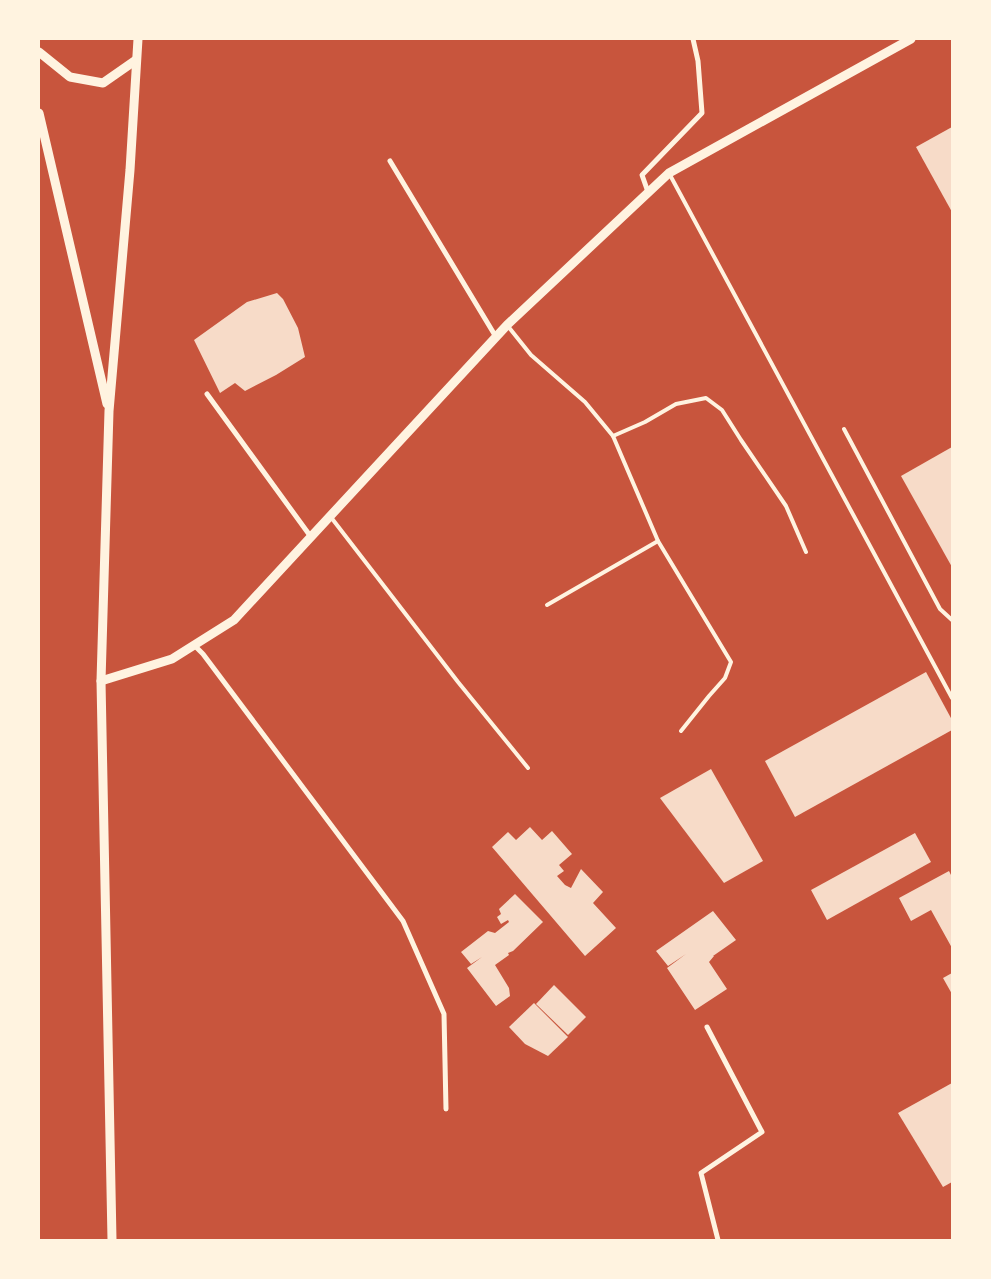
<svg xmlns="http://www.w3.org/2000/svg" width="991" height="1279" font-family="Lato,sans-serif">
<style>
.building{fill:#f7dbc8}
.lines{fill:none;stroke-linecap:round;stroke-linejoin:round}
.service{stroke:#fff3e0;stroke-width:4}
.minor{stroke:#fff3e0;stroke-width:5}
.tertiary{stroke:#fff3e0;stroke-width:9}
</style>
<rect width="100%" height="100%" fill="#c8553d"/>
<g class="building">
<polygon points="952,127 952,212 916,147"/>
<polygon points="277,293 283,299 298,328 305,357 276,375 245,391 235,383 220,393 194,340 247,302"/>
<polygon points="952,447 952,567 901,476"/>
<polygon points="926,672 952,720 952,730 795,817 765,761"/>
<polygon points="711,769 763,861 724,883 660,798"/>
<polygon points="530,827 542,840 552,831 572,854 559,865 564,871 557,876 565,885 571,888 581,869 603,892 593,903 616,928 585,956 492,847 508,832 516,840"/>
<polygon points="915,833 931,862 827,920 811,890"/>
<polygon points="949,871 952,877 952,948 931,910 911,921 899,898"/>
<polygon points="515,894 543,922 513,951 508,953 509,955 495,965 509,988 510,996 496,1006 467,968 482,957 471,964 461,952 488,931 495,933 509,922 508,920 501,924 497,917 501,914 499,909"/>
<polygon points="713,911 736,940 713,956 714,956 709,962 727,989 695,1010 667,968 686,954 668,966 656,951"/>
<polygon points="952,973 952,994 943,978"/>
<polygon points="554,985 586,1017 568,1035 536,1004"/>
<polygon points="534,1003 568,1037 548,1056 525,1044 509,1027"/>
<polygon points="952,1083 952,1182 943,1187 898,1113"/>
</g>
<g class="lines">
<g class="service">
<polyline points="670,175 952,698"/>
<polyline points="507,325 531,355 585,402 613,436 658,541 731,662 725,678 709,696 681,731"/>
<polyline points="844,429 940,609 952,620"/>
<polyline points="613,436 645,422 676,404 706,398 722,410 741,440 786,506 806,552"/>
<polyline points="330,516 458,682 528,768"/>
<polyline points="547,605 658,541"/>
</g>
<g class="minor">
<polyline points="390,161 496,337"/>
<polyline points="648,192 642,175 702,113 698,61 693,39"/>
<polyline points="207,394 311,537"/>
<polyline points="194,645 203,654 403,921 444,1014 446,1109"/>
<polyline points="707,1027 762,1132 701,1173 718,1240"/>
</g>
<g class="tertiary">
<polyline points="39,52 70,77 103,83 136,60"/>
<polyline points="39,113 107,404"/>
<polyline points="101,681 172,659 234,620 507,325 669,173 911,39"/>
<polyline points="112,1240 101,681 109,411 130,170 138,39"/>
</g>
</g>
<rect width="991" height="1279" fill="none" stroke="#fff3e0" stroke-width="80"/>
</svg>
